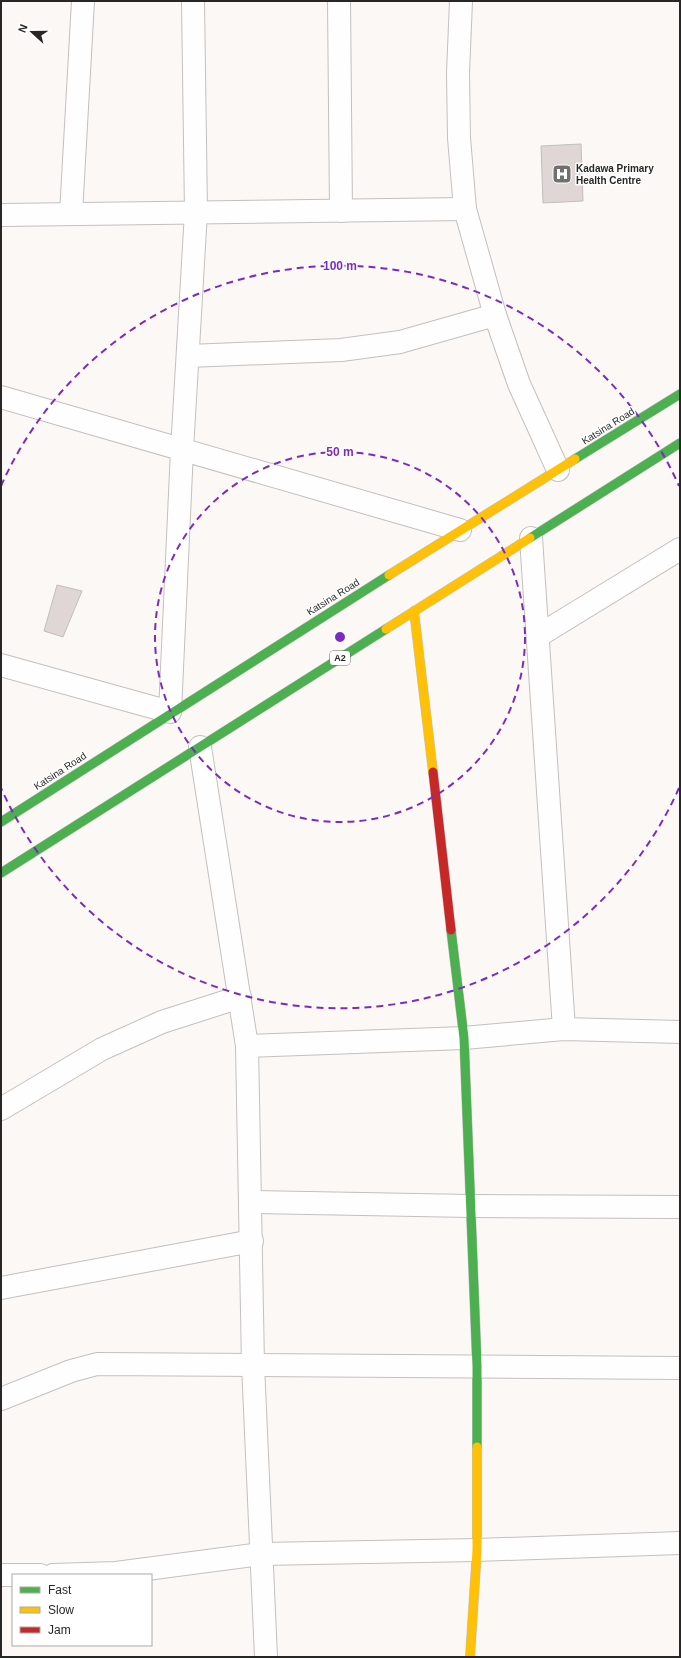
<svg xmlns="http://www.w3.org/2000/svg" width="681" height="1658" font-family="Arial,sans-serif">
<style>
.building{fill:#dfd6d5;stroke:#c1bfbe}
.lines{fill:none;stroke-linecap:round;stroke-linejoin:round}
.street-casing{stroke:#c3c0bf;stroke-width:24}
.fast-casing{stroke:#c3c0bf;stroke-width:10}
.slow-casing{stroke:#c3c0bf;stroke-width:10}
.jam-casing{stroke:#c3c0bf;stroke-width:10}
.street{stroke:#fefefe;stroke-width:22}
.fast{stroke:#4caf50;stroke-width:9}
.slow{stroke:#ffc107;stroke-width:9}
.jam{stroke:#c62828;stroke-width:9}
.ring{fill:none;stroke:#7b2cbf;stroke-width:2;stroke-dasharray:7 5}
.labels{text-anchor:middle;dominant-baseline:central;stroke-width:3;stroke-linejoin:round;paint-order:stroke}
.shield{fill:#fff;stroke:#696867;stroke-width:1}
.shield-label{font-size:9px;font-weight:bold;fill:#292726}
.poi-label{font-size:10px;font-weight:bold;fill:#292726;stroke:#fff;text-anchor:start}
.street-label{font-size:10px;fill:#292726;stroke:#fff}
.centre{fill:#7b2cbf;stroke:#fff;stroke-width:2}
.ring-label{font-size:12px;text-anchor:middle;font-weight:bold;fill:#7b2cbf;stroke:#fff;stroke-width:3;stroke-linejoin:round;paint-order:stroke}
</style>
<rect width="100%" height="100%" fill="#fbf8f6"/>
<g class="building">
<polygon points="581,144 583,201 543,203 541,146"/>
<polygon points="57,585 82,591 63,637 44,631"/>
</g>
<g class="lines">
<g class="street-casing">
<g id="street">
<polyline points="339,1 341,211"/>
<polyline points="461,1 458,73 459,138 465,209 495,315 519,384 558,470"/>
<polyline points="71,214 83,1"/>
<polyline points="1,215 465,209"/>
<polyline points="188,356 341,350 400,342 495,315"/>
<polyline points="1,397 460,530"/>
<polyline points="531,538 564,1029"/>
<polyline points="538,636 680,549"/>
<polyline points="1,665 170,712 182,450 196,212 193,1"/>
<polyline points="200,747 247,1046 253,1365 266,1657"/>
<polyline points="247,1046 464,1038 564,1029 680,1032"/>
<polyline points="1,1109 102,1049 162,1022 240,997"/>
<polyline points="250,1202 470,1206 680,1207"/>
<polyline points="1,1288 252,1241"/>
<polyline points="1,1399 71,1371 97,1364 680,1368"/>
<polyline points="1,1575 40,1575"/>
<polyline points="53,1575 116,1573 261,1554 477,1550 680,1543"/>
</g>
</g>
<g class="fast-casing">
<g id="fast">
<polyline points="575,459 680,394"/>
<polyline points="530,538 680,443"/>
<polyline points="1,822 389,575"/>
<polyline points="1,873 386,629"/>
<polyline points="451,930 464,1038 477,1366 477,1447"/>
</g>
</g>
<g class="slow-casing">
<g id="slow">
<polyline points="389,575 575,459"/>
<polyline points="414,611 433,772"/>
<polyline points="386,629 530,538"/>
<polyline points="470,1657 477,1550 477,1447"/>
</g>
</g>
<g class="jam-casing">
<polyline id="jam" points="433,772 451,930"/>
</g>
<use href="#street" class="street"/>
<use href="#fast" class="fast"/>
<use href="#slow" class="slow"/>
<use href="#jam" class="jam"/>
</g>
<g class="ring">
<circle cx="340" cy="637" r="185"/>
<path d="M679 788A371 371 0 0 1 1 788M1 486A371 371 0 0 1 679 486"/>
</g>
<defs>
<g id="hospital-square" transform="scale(1)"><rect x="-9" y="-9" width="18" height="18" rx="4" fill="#72706f" stroke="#fff"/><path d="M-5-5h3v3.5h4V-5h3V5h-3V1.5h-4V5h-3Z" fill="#fff"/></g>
</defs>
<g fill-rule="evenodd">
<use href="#hospital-square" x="562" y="174"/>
</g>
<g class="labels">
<rect class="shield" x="330" y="651" width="20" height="14" rx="3"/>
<g class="shield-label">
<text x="340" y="658">A2</text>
</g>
<g class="poi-label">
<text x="576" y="168">Kadawa Primary<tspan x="576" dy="12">Health Centre</tspan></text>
</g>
<g class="street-label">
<text transform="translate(608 426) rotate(-32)">Katsina Road</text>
<text transform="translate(333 597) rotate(-32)">Katsina Road</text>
<text transform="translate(60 771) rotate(-33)">Katsina Road</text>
</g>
</g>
<circle cx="340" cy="637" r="6" class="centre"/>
<g class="ring-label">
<text x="340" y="270">100 m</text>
<text x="340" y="456">50 m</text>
</g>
<rect width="681" height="1658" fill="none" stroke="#292726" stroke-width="4"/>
<rect x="12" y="1574" width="140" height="72" fill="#ffffff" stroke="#a9a9a8"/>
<rect x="20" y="1587" width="20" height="6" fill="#4caf50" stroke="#a9a9a8"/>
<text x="48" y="1594" font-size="12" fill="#292726">Fast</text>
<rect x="20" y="1607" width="20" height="6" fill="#ffc107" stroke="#a9a9a8"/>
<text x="48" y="1614" font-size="12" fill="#292726">Slow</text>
<rect x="20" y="1627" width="20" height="6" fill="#c62828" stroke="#a9a9a8"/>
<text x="48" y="1634" font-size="12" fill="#292726">Jam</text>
<g transform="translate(32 32) rotate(291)" stroke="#ffffff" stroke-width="3" paint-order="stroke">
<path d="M0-3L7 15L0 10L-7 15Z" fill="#292726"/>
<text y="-6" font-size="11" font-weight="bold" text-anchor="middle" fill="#292726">N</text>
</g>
</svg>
